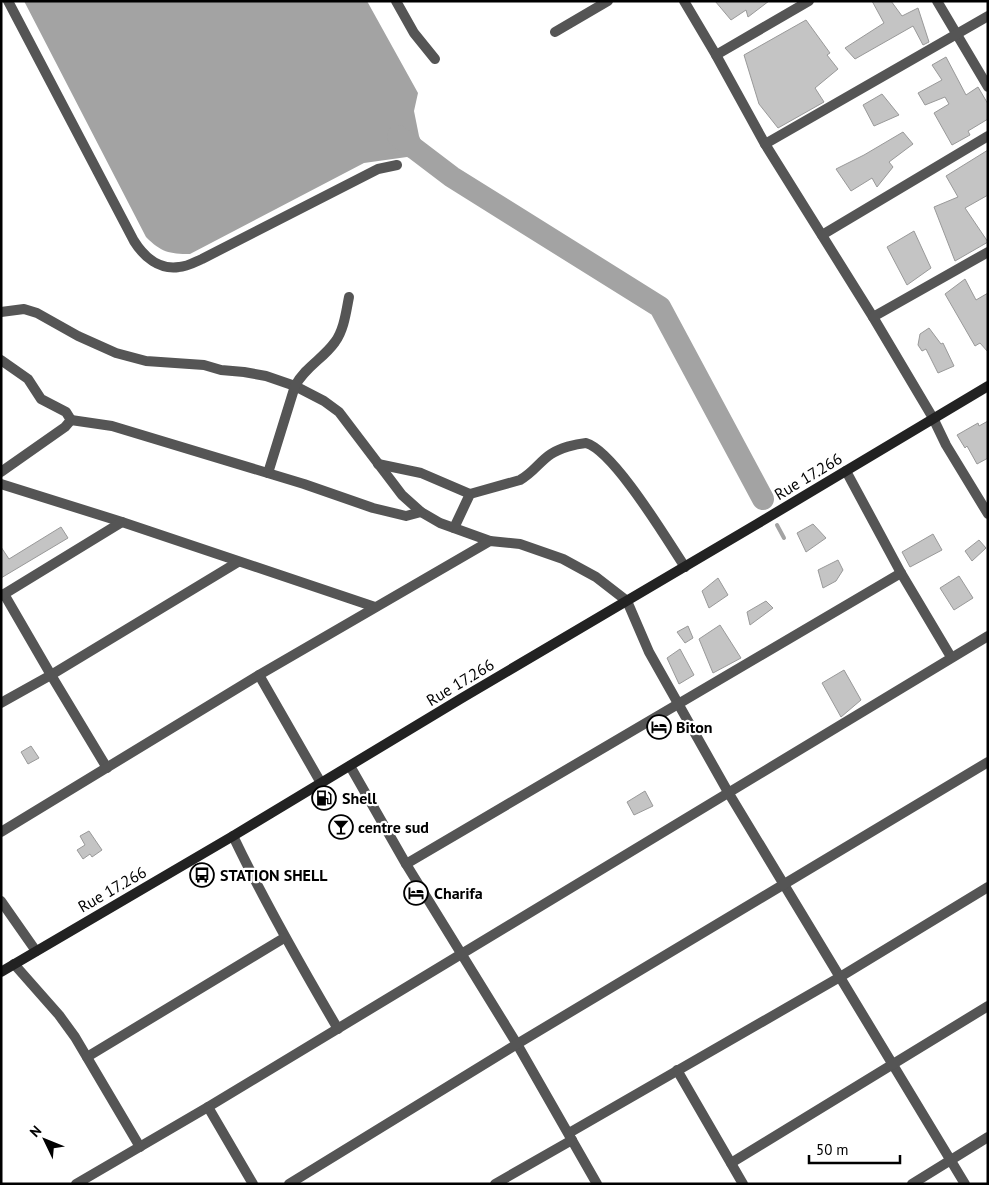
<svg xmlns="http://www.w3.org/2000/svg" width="989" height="1185" font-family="'PT Sans',sans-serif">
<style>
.water{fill:#a3a3a3}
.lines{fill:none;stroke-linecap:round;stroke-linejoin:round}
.stream{stroke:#a3a3a3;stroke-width:4}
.river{stroke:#a3a3a3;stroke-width:22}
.building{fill:#c4c4c4;stroke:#999}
.street{stroke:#555;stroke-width:10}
.secondary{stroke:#222;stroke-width:10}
.labels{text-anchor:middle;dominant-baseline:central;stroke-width:4.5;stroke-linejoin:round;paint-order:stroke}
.street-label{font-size:16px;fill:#000;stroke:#fff}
.poi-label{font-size:16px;font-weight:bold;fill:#000;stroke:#fff;text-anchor:start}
</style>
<rect width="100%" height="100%" fill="#fff"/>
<path class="water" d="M24,1H367L418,93L414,111L419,136L425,150L417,160L407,157L364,163L190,254C169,254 161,252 146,237Z"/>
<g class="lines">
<polyline class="stream" points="777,525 784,538"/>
<polyline class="river" points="398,136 452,177 660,307 763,499"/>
</g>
<g class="building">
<polygon points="715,1 769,1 748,17 746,10 731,20"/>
<polygon points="872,1 891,1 902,16 918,8 929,42 923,45 913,26 855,59 845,48 884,23"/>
<polygon points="806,20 830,53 827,55 838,69 815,88 824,102 778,128 759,104 744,55"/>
<polygon points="946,57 966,95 978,87 988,104 988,119 968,131 970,135 952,145 934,113 949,104 945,97 925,105 918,93 942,80 932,65"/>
<polygon points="882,94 899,115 874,126 863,105"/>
<polygon points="903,132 913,144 889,162 893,167 877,187 872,178 851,191 836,169 864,155"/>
<polygon points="988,150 988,195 965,208 988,242 955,261 934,207 958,197 946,176"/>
<polygon points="914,231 931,268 907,285 887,247"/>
<polygon points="965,279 976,300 988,293 988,352 980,343 975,346 945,294"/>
<polygon points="929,328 941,344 943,343 954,366 938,373 926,349 922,351 918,345 920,334"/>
<polygon points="988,421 988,458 977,464 967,446 965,448 957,435 978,423 979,426"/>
<polygon points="813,524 826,538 806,552 797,533"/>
<polygon points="61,527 68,538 1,578 1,547 9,559"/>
<polygon points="933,534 942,550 910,567 902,552"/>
<polygon points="979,540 986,548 972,561 965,551"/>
<polygon points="838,560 843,570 836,581 823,588 818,570"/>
<polygon points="959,576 973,598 954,610 940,588"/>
<polygon points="718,578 728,595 709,608 702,591"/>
<polygon points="766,601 773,608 750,625 747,612"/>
<polygon points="720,625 741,658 713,673 699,639"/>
<polygon points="688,626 693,638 685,643 677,632"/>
<polygon points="680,649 694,675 679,684 667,658"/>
<polygon points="844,670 861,700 841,717 822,683"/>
<polygon points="31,746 39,758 28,764 21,752"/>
<polygon points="645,791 653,806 634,815 627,802"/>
<polygon points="89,831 102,850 92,857 90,854 83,859 77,850 85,845 80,836"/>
</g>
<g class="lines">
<g class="street">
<path d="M8,1L134,241C144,257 159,270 179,267C187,267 195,262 202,259L378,169L397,165"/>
<polyline points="396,1 414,33 435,59"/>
<polyline points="684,1 716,55 765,144 873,317 933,418 946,445 988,514"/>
<polyline points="937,1 988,87"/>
<polyline points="555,32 608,1"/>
<polyline points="716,55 809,1"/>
<polyline points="765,144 988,16"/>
<polyline points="822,235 988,136"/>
<polyline points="1,312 24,309 37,313 78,336 116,353 146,361 204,365 221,370 244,372 266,376 295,386 324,401 339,412 402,495 421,512 440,523 490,541"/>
<polyline points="873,317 988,252"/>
<polyline points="1,360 28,379 41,399 66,412 71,420 65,427 1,472"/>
<polyline points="71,420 112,426 304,484 373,508 406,516 421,512"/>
<polyline points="378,464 421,473 470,494"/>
<polyline points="846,471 901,573 951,657"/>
<path d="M268,473L295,386C306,366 323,359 335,342C344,330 346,312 349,297"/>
<polyline points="1,484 122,522 375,607"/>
<path d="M454,528L470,494L520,480C533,473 540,461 551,454C560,448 575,444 586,443C614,451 667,540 685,567"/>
<polyline points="4,594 51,675 107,768"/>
<polyline points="1,596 122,522"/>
<polyline points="259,675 321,783"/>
<polyline points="1,703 51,675 238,562"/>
<polyline points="350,766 406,864 517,1044 597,1184"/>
<polyline points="1,832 259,675 490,541 520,544 563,559 596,577 627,601 649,652 728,792 965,1184"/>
<path d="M233,836C265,903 301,966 338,1029"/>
<polyline points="406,864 901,573"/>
<polyline points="1,901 36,951"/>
<polyline points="14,964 59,1015 75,1037 140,1147"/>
<polyline points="87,1057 284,938"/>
<polyline points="677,1070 743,1184"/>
<polyline points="208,1107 253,1184"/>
<polyline points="569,1133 840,977 988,887"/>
<polyline points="731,1163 988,1006"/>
<polyline points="76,1184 208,1107 988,636"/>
<polyline points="289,1184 517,1044 988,762"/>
<polyline points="495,1184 572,1140"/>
<polyline points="912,1184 988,1137"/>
</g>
<polyline class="secondary" points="1,972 233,836 462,698 757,524 988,386"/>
</g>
<defs>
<g id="hotel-ring" transform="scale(1.25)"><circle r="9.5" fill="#fff" stroke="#000" stroke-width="1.5"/><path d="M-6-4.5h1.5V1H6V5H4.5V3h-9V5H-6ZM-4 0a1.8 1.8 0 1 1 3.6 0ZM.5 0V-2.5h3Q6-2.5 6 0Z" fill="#000"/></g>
<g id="fuel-ring" transform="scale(1.25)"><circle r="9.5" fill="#fff" stroke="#000" stroke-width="1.5"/><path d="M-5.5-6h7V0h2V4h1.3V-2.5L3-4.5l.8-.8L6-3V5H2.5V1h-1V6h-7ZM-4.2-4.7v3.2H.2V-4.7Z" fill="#000"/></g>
<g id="bar-ring" transform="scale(1.25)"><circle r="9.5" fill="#fff" stroke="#000" stroke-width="1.5"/><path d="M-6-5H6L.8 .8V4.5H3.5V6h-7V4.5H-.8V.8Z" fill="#000"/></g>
<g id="bus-ring" transform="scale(1.25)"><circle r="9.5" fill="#fff" stroke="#000" stroke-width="1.5"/><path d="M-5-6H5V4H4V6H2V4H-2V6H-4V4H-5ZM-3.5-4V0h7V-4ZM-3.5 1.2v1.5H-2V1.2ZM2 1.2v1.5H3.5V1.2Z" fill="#000"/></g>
</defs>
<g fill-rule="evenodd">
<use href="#hotel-ring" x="659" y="727"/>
<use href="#fuel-ring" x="324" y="798"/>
<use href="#bar-ring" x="341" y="827"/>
<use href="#bus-ring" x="202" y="875"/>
<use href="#hotel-ring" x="416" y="893"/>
</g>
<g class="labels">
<g class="street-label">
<text transform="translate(808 476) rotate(-31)">Rue 17.266</text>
<text transform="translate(460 682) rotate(-31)">Rue 17.266</text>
<text transform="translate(112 889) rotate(-30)">Rue 17.266</text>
</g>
<g class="poi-label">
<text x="676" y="727">Biton</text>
<text x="342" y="798">Shell</text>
<text x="358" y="827">centre sud</text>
<text x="220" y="875">STATION SHELL</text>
<text x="434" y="893">Charifa</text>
</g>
</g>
<rect width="989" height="1185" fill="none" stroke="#000000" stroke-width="5"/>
<g transform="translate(45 1140) rotate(313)" stroke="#ffffff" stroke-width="4" paint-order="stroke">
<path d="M0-4L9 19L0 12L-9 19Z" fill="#000000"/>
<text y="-8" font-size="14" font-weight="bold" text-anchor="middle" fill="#000000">N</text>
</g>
<path d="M809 1155v8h91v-8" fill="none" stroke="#000000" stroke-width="2.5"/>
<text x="816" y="1155" font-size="15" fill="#000000" stroke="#ffffff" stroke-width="4" paint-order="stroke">50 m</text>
</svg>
